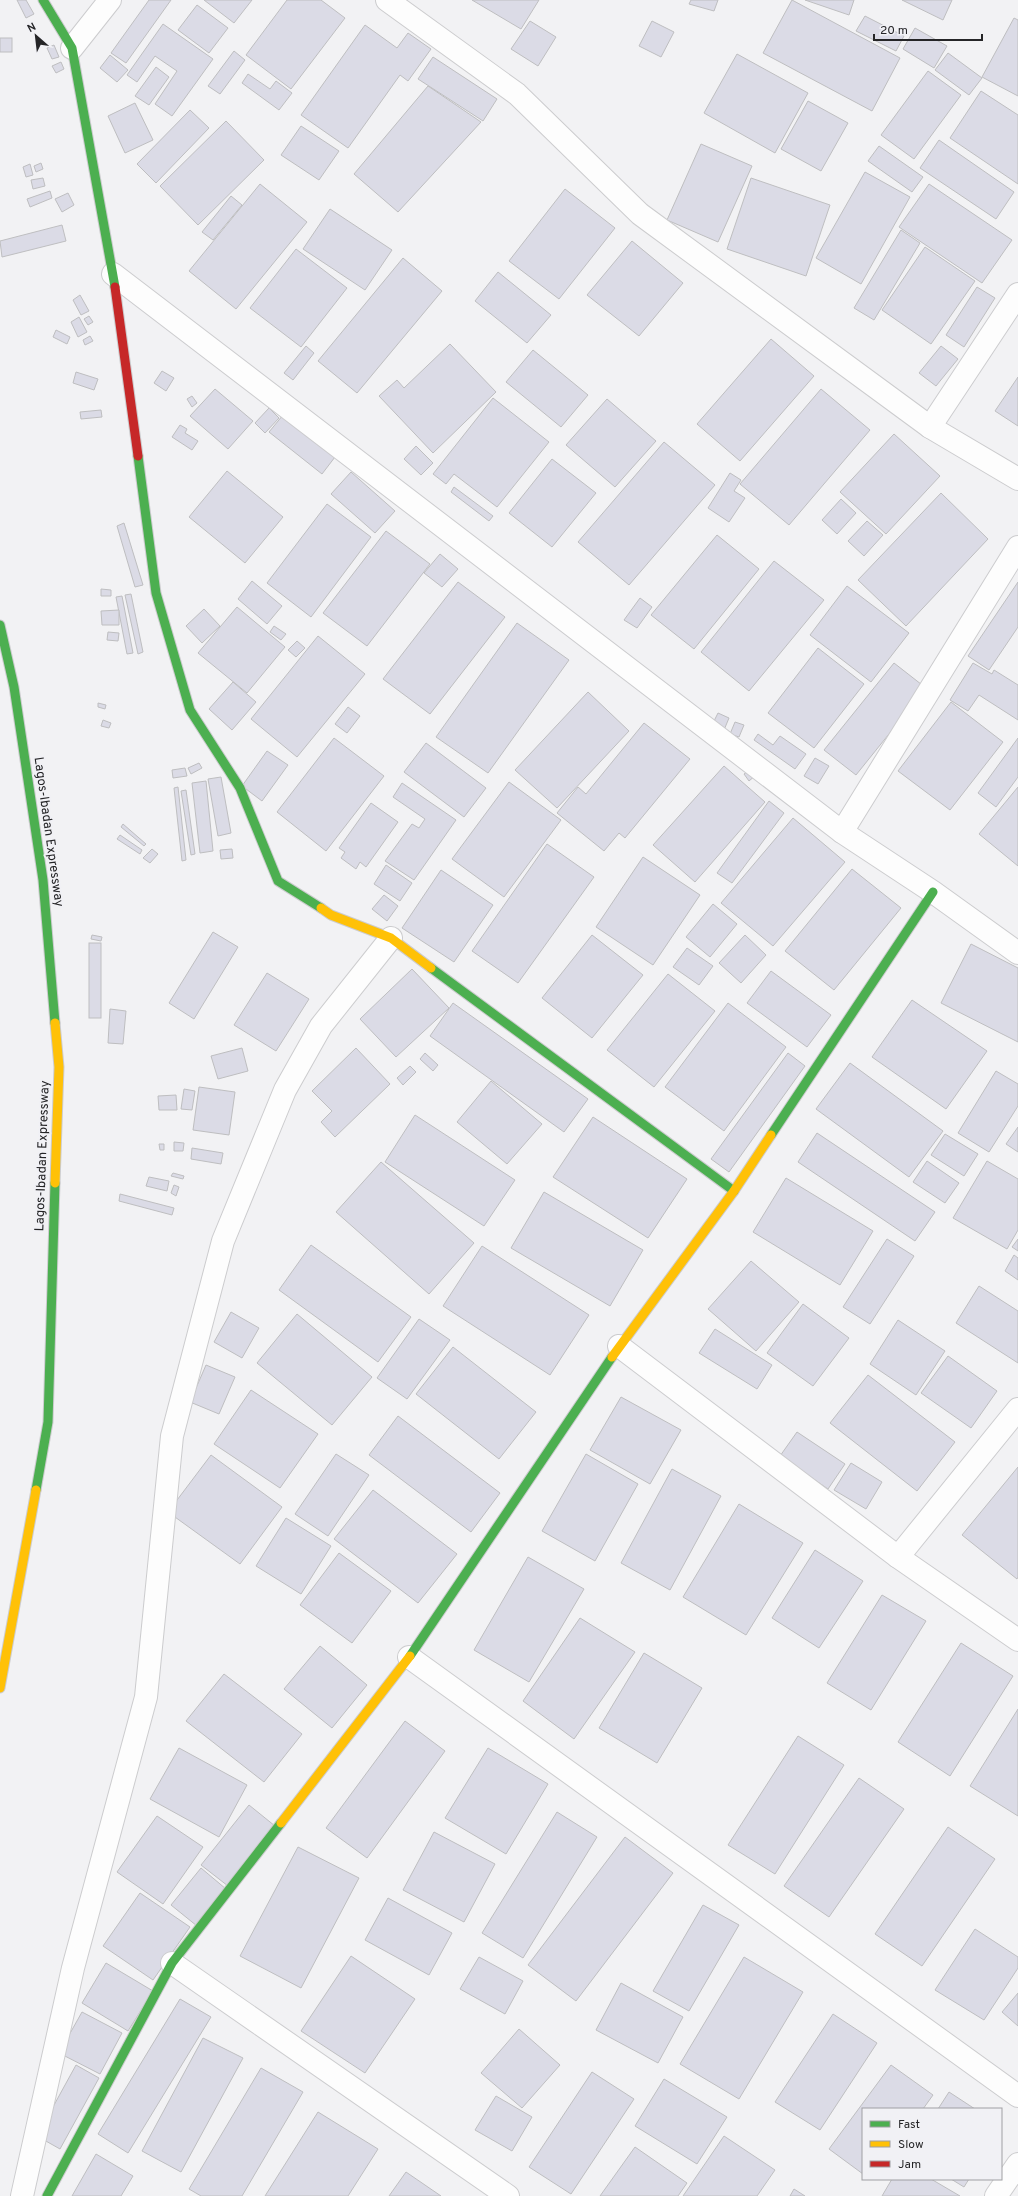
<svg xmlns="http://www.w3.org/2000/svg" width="1018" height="2196" font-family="Overpass,sans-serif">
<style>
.building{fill:#dbdbe6;stroke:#bebec0}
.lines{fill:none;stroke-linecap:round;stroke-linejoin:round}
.street-casing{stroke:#ccccce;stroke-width:24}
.fast-casing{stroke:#ccccce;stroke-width:11}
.slow-casing{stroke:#ccccce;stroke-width:11}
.jam-casing{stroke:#ccccce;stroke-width:11}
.street{stroke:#fdfdfd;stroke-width:22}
.fast{stroke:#4caf50;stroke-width:9}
.slow{stroke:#ffc107;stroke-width:9}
.jam{stroke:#c62828;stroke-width:9}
.labels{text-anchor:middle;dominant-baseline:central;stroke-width:4;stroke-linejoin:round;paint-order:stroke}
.street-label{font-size:13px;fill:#252527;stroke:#f1f1f5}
</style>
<rect width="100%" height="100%" fill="#f2f2f4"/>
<g class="building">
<polygon points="17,0 26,0 34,14 26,18"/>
<polygon points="149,0 171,0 126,63 111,53"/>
<polygon points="204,0 252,0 234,23"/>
<polygon points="287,0 321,0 345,18 291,89 246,55"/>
<polygon points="472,0 539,0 521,29"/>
<polygon points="691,0 718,0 714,11 689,4"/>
<polygon points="792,0 900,58 872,111 763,53"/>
<polygon points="805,0 854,0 849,15"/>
<polygon points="902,0 952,0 943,20"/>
<polygon points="197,5 228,28 209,53 178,30"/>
<polygon points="865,16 904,36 896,51 856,31"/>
<polygon points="1014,18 1018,20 1018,96 982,77"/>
<polygon points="530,21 556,37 538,66 511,49"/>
<polygon points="652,21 674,32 661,57 639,46"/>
<polygon points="163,24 213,59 172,116 155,104 177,71 155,56 137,82 127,75"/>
<polygon points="365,25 397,48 408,33 431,49 408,81 400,75 348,148 301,115"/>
<polygon points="915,28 947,46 934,68 903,49"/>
<rect x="0" y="38" width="12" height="14"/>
<polygon points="54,45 59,57 52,59 47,48"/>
<polygon points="234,51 245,60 220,94 208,86"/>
<polygon points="948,53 982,78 969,95 935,70"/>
<polygon points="737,54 808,93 775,153 704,113"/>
<polygon points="110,55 128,70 117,82 100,68"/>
<polygon points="433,57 497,99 483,121 418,79"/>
<polygon points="61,62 64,69 56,73 52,66"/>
<polygon points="156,67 169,77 149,105 135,96"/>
<polygon points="928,71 961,95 914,159 881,135"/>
<polygon points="248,74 270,89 276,81 292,93 279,110 242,83"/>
<polygon points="428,86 481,122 398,212 354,174"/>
<polygon points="981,91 1018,115 1018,184 950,138"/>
<polygon points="808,101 848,123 821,171 781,149"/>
<polygon points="135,103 153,140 125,153 108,116"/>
<polygon points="190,110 209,128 156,183 137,164"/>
<polygon points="226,121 264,160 198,225 160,186"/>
<polygon points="301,126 339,151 319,180 281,155"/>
<polygon points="939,140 1014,192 996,219 920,168"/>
<polygon points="701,144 752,166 718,242 667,220"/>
<polygon points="879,146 923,177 912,192 868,161"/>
<polygon points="41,163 43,169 36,172 34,166"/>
<polygon points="30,164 33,175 26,177 23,167"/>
<polygon points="865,172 910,197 861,284 816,258"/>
<polygon points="43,178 45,186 33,189 31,180"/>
<polygon points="751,178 830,205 806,276 727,249"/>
<polygon points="260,184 307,222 236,309 189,271"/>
<polygon points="929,184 1012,240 982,283 899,227"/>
<polygon points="565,189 615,228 559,299 509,261"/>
<polygon points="50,191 52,198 30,207 27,199"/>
<polygon points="68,193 74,205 62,212 55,199"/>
<polygon points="231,196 242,205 213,240 202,232"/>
<polygon points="330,209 392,250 365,290 303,249"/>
<polygon points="62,225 66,241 2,257 0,241"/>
<polygon points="901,230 920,243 874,320 854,308"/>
<polygon points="632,241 683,283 639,336 587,295"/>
<polygon points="925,247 975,281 931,344 882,310"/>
<polygon points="296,249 347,288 301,347 250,308"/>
<polygon points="403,258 442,291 357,393 318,361"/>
<polygon points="498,272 551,315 527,343 475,301"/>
<polygon points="977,287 995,298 964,347 946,335"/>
<polygon points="80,295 89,311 81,315 73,300"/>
<polygon points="89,316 93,322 88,325 84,319"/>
<polygon points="79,317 87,332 78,337 71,322"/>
<polygon points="56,330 70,337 67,344 53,337"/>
<polygon points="90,336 93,341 85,345 83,340"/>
<polygon points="771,339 814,376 740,461 697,424"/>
<polygon points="450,344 496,392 433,453 379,396 397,380 404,388"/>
<polygon points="306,346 314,353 293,380 284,373"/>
<polygon points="941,346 958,359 936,386 919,373"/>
<polygon points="533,350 588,395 561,427 506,382"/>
<polygon points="162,371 174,378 166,391 154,383"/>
<polygon points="76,372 98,379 94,390 73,383"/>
<polygon points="1018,377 1018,426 995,411"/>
<polygon points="215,389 253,421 228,449 190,416"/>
<polygon points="821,389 870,430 789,525 740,484"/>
<polygon points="192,396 197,403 192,407 187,399"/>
<polygon points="493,398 549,442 497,507 454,474 446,484 433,474"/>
<polygon points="607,399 656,441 615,487 566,445"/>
<polygon points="269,408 279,418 265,433 255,423"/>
<polygon points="101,410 102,417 81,419 80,412"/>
<polygon points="283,415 335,457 322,474 269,432"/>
<polygon points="180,425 187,429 185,433 198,441 192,450 172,437"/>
<polygon points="894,434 940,476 886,534 840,492"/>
<polygon points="664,442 715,485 629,585 578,542"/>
<polygon points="416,446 433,463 421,475 404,459"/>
<polygon points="552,459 596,493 552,547 509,513"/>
<polygon points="227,471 283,517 245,563 189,517"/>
<polygon points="351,472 395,511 375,533 331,494"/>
<polygon points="730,473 741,480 734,491 745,498 729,522 708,508"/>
<polygon points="454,487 493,516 489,521 451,492"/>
<polygon points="941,493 988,539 906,626 858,580"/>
<polygon points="841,499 856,513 837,534 822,520"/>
<polygon points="327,504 371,537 311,617 267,583"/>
<polygon points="867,521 883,535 864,556 848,541"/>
<polygon points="124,523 143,585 135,587 117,526"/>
<polygon points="386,531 430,564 367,646 323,613"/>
<polygon points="717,535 759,569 694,649 651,615"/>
<polygon points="440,554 458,569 442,587 424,573"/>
<polygon points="774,561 824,600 749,691 701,652"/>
<polygon points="252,581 282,606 267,624 238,599"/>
<polygon points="458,582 505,617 430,714 383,679"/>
<polygon points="1018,582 1018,627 989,670 968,656"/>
<polygon points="847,586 909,633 871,682 810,635"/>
<polygon points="101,589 111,590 111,596 101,596"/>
<polygon points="131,594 143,652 138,654 125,595"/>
<polygon points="122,596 133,653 127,654 116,597"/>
<polygon points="640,598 652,607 637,628 624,620"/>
<polygon points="237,607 285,647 247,693 198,653"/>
<polygon points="204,609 220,626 202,643 186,626"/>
<polygon points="119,610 119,625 102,625 101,611"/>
<polygon points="517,623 569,660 488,773 436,737"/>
<polygon points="274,626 286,634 281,640 270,632"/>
<polygon points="108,632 119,633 118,641 107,640"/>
<polygon points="318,636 365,674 297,757 251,719"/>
<polygon points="297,641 305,648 296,657 288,650"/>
<polygon points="818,648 864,684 814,748 768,713"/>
<polygon points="894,663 926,688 856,775 824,750"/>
<polygon points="973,663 992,674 994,670 1018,685 1018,720 979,695 968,711 950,700"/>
<polygon points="233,682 256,702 232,730 209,709"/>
<polygon points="588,692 629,731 557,808 515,770"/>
<polygon points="951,702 1003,742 950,810 898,771"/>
<polygon points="98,703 106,705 105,709 98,707"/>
<polygon points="348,707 360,716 347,733 335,724"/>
<polygon points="718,713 729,718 724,730 712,725"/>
<polygon points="103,720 111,723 109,728 101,726"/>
<polygon points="735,722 744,725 739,737 730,734"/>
<polygon points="644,723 690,759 625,838 619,833 604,851 557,813 578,787 586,794"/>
<polygon points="758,734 773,745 780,736 806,754 795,769 754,740"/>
<polygon points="334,738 384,776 326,851 277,812"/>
<polygon points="1018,738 1018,777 996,807 978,793"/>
<polygon points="426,743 486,788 464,817 404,772"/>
<polygon points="267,751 288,765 262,801 242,786"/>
<polygon points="815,758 829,766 818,784 804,776"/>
<polygon points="199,763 202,768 191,774 188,768"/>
<polygon points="724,766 765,802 695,882 653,845"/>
<polygon points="185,768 187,776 173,778 172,770"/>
<polygon points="751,769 756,775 749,781 744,774"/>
<polygon points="221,777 231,833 218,836 208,779"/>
<polygon points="206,781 213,851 200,853 192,783"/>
<polygon points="509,782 561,820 504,897 452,859"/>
<polygon points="402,783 456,820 414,880 385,861 412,824 419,828 425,819 393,797"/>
<polygon points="178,787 186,860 182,861 174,788"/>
<polygon points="1018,787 1018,866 979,834"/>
<polygon points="186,790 195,854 191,855 181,791"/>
<polygon points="769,801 784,813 732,883 717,873"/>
<polygon points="371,803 398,822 366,867 360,862 356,869 341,858 345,852 339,848"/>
<polygon points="793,818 845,862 773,946 721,903"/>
<polygon points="123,824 146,844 144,846 121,827"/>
<polygon points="120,835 142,850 140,854 117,839"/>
<polygon points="547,844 594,877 518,983 472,951"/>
<polygon points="152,849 158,854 150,863 143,858"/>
<polygon points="232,849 233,858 221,859 220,850"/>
<polygon points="643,857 700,895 653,965 596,927"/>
<polygon points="386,865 412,883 400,901 374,884"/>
<polygon points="852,869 901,908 834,990 785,951"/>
<polygon points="441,870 493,905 454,962 402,928"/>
<polygon points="384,895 398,906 387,921 372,909"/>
<polygon points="713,904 737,924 710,957 686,937"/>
<polygon points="213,932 238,947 194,1019 169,1003"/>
<polygon points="92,935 102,937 101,941 91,939"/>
<polygon points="592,935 643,975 592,1038 542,998"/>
<polygon points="745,935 766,955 741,983 719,963"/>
<rect x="89" y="943" width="12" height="75"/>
<polygon points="971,944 1018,968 1018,1042 941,1003"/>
<polygon points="687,948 713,966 699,985 673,967"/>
<polygon points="412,969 449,1008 396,1057 360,1019"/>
<polygon points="771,971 831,1015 807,1047 747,1003"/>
<polygon points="267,973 309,999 276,1051 234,1025"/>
<polygon points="668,974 715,1011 654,1087 607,1050"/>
<polygon points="912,1000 987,1051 946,1109 872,1057"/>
<polygon points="453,1003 588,1099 564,1132 430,1036"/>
<polygon points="728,1003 786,1047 724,1131 665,1087"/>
<polygon points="110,1009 126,1011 123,1044 108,1043"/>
<polygon points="242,1048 248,1071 218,1079 211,1056"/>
<polygon points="356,1048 390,1084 335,1137 321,1122 332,1111 312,1091"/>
<polygon points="425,1053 438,1065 433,1071 420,1059"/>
<polygon points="788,1053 805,1066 729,1172 711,1159"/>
<polygon points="850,1063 943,1131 909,1177 816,1109"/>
<polygon points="410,1066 416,1072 403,1085 397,1078"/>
<polygon points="996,1071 1018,1084 1018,1106 989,1152 958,1133"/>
<polygon points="491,1081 542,1124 507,1164 457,1122"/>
<polygon points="199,1087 235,1092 229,1135 193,1130"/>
<polygon points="184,1089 195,1091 192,1110 181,1109"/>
<polygon points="176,1095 177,1110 159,1110 158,1096"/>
<polygon points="415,1115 515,1180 484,1226 385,1162"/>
<polygon points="593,1117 687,1179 648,1238 553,1177"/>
<polygon points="1018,1127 1018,1152 1006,1144"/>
<polygon points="817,1133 935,1212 915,1241 798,1162"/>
<polygon points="945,1134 978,1154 964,1176 931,1155"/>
<polygon points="174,1142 184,1143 183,1151 174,1151"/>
<polygon points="159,1144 164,1144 164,1150 160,1150"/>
<polygon points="192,1148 223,1153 221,1164 191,1159"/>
<polygon points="927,1161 959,1183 945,1203 913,1182"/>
<polygon points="987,1161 1018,1179 1018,1230 1007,1249 953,1218"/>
<polygon points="381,1162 474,1243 429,1294 336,1212"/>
<polygon points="173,1173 184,1176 183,1179 171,1176"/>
<polygon points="149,1177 169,1181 167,1191 146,1186"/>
<polygon points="786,1178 873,1231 840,1285 753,1232"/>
<polygon points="174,1185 179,1187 176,1196 171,1193"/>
<polygon points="544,1192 643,1250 610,1306 511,1248"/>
<polygon points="120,1194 174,1208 172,1215 119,1201"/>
<polygon points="887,1239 914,1256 870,1324 843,1307"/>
<polygon points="1018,1239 1018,1251 1012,1247"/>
<polygon points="311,1245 411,1317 378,1362 279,1290"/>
<polygon points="482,1246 589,1315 550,1375 443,1306"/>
<polygon points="1014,1255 1018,1258 1018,1280 1005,1271"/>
<polygon points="751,1261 799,1302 756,1351 708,1309"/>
<polygon points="979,1286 1018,1311 1018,1363 956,1323"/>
<polygon points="803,1304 849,1338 813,1386 767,1353"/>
<polygon points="231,1312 259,1328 242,1358 214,1342"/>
<polygon points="297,1314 372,1377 332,1425 257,1363"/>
<polygon points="419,1319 450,1340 407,1399 377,1378"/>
<polygon points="898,1320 945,1351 916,1395 870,1364"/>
<polygon points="715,1329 772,1365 757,1389 699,1353"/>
<polygon points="453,1347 536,1412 499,1459 416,1394"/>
<polygon points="948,1356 997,1391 971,1428 921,1393"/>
<polygon points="206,1365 235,1377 219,1414 190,1402"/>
<polygon points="868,1375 955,1442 917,1491 830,1423"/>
<polygon points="251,1390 318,1434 280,1488 214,1444"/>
<polygon points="621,1397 681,1430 650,1484 590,1450"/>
<polygon points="398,1416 500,1493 471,1532 369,1455"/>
<polygon points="797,1432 845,1464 828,1489 780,1456"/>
<polygon points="336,1454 369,1475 328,1536 295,1514"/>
<polygon points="586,1454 638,1484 595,1561 542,1531"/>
<polygon points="211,1455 282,1507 240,1564 168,1512"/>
<polygon points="851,1463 882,1482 866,1509 834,1490"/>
<polygon points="1018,1467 1018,1577 1017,1579 962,1535"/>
<polygon points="672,1469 721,1496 670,1590 621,1563"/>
<polygon points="373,1490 457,1554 418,1603 334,1539"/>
<polygon points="739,1504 803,1543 746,1635 683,1597"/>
<polygon points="286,1518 331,1546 301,1594 256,1566"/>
<polygon points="815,1550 863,1581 819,1648 772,1618"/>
<polygon points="339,1553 391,1591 352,1643 300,1605"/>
<polygon points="528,1557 584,1589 529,1682 474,1650"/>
<polygon points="882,1595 926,1621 871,1710 827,1683"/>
<polygon points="580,1618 635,1652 574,1739 523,1701"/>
<polygon points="961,1643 1013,1676 950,1776 898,1742"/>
<polygon points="320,1646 367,1685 332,1728 284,1689"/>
<polygon points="644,1653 702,1688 657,1763 599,1728"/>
<polygon points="224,1674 302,1734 264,1782 186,1721"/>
<polygon points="1018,1709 1018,1816 970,1786"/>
<polygon points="405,1721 445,1751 367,1858 326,1828"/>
<polygon points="798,1736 844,1765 775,1874 728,1845"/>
<polygon points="179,1748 247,1785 219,1837 150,1799"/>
<polygon points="488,1748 548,1784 506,1854 445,1818"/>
<polygon points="859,1778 904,1809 829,1917 784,1886"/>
<polygon points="249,1805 275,1826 228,1886 201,1865"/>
<polygon points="557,1812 597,1837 523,1958 482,1933"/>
<polygon points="157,1816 203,1847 163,1904 117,1872"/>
<polygon points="948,1827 995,1859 922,1966 875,1934"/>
<polygon points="434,1832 495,1864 464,1922 403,1890"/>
<polygon points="625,1837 673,1873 576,2001 528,1965"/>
<polygon points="298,1847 359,1878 301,1988 240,1956"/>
<polygon points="201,1868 226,1889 197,1926 171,1905"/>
<polygon points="140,1893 190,1927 153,1980 103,1946"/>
<polygon points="388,1898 452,1933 429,1975 365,1940"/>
<polygon points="703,1905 739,1925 689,2011 653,1991"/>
<polygon points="975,1929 1018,1957 1018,1968 984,2020 935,1990"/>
<polygon points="351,1956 415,1999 365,2073 301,2031"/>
<polygon points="479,1957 523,1981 505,2014 460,1989"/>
<polygon points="744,1957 803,1992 739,2099 680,2064"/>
<polygon points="106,1963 153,1991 128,2031 82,2003"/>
<polygon points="621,1983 683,2017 658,2063 596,2030"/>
<polygon points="1018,1993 1018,2026 1002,2012"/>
<polygon points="180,1999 211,2017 128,2153 98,2134"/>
<polygon points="82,2012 122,2033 100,2074 59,2053"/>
<polygon points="833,2014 877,2043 820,2130 775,2102"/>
<polygon points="519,2029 560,2065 522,2108 481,2073"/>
<polygon points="203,2038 243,2058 181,2172 142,2151"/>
<polygon points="76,2065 99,2078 60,2149 37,2136"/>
<polygon points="891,2065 933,2095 923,2109 863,2109 863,2174 829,2149"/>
<polygon points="261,2068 303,2092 242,2196 201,2196 189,2189"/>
<polygon points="592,2072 634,2099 571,2194 529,2167"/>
<polygon points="664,2079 727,2117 697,2164 635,2126"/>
<polygon points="949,2092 975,2109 938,2109"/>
<polygon points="496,2096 532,2117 512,2151 475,2130"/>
<polygon points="318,2112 378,2149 348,2196 265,2196"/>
<polygon points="724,2136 775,2170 757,2196 683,2196"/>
<polygon points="635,2147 687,2183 678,2196 600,2196"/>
<polygon points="96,2154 133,2176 121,2196 72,2196"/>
<polygon points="406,2172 441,2196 389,2196"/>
<polygon points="892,2179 931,2179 960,2196 882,2196"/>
<polygon points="951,2179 969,2179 964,2187"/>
<polygon points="794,2189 805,2196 790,2196"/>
</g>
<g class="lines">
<g class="street-casing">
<g id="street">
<polyline points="387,0 517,94 640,214 930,427 1018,479"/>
<polyline points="72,48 110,0"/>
<polyline points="113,274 842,832 933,892 1018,953"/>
<polyline points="930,427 1018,294"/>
<polyline points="842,832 1018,547"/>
<polyline points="619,1346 898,1557 1018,1640"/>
<polyline points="898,1557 1018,1409"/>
<polyline points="409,1657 1018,2096"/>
<polyline points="172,1963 508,2196"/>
<polyline points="22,2196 73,1968 146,1697 172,1436 223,1241 285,1090 321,1026 391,938"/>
<polyline points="996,2196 1018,2164"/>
</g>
</g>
<g class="fast-casing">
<g id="fast">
<polyline points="43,0 72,48 115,287"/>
<polyline points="138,456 156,593 190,710 240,788 278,881 321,908"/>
<polyline points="0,625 14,687 43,880 55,1023"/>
<polyline points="431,968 734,1191"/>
<polyline points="771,1135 933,892"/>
<polyline points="36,1490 48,1422 55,1183"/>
<polyline points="410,1656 612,1357"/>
<polyline points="47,2196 172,1963 281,1823"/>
</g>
</g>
<g class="slow-casing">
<g id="slow">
<polyline points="321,908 331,915 391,938 431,968"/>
<polyline points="55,1023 59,1067 55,1183"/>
<polyline points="612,1357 734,1191 771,1135"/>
<polyline points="0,1688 36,1490"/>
<polyline points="281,1823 410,1656"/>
</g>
</g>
<g class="jam-casing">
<polyline id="jam" points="115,287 138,456"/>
</g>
<use href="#street" class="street"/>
<use href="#fast" class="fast"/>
<use href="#slow" class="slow"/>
<use href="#jam" class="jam"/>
</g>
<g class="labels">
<g class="street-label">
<text transform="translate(48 832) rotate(82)">Lagos-Ibadan Expressway</text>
<text transform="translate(43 1156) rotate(-88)">Lagos-Ibadan Expressway</text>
</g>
</g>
<rect x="862" y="2108" width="140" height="72" fill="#f1f1f5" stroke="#9f9fa3"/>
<rect x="870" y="2121" width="20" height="6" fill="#4caf50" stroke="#9f9fa3"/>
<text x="898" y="2128" font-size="12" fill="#252527">Fast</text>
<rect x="870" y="2141" width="20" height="6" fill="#ffc107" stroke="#9f9fa3"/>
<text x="898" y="2148" font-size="12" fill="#252527">Slow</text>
<rect x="870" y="2161" width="20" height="6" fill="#c62828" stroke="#9f9fa3"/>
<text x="898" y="2168" font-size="12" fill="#252527">Jam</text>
<g transform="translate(36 36) rotate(332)" stroke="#f1f1f5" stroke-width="3" paint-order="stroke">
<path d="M0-3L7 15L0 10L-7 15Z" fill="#252527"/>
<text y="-6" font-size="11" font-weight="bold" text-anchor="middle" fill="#252527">N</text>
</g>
<path d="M874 34v6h108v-6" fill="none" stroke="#252527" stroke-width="2"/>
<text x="880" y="34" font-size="12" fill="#252527" stroke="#f1f1f5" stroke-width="3" paint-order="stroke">20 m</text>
</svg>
